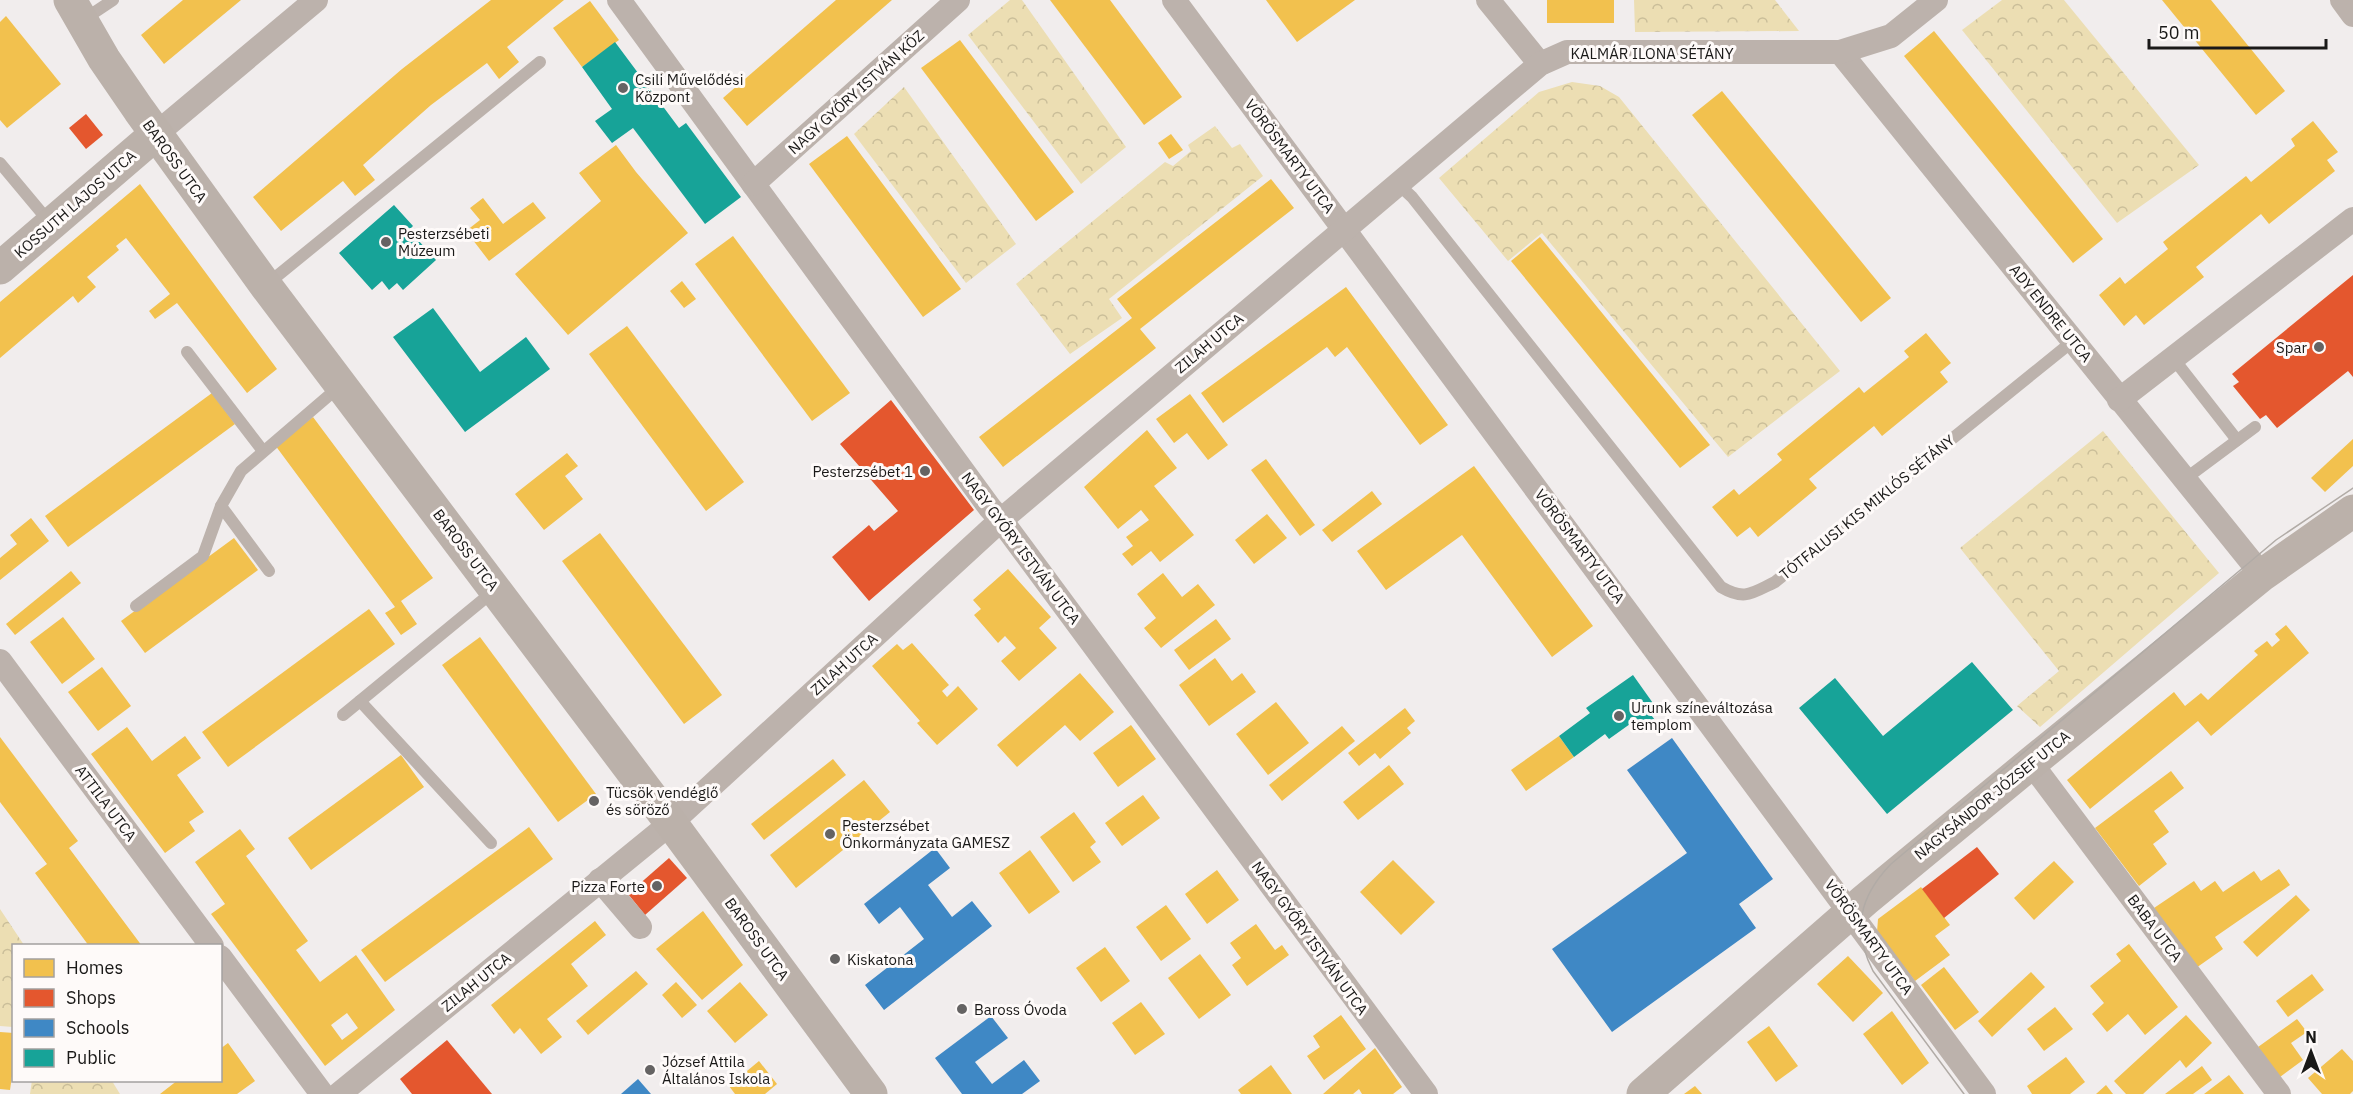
<svg xmlns="http://www.w3.org/2000/svg" width="2353" height="1094" font-family="'IBM Plex Sans',sans-serif">
<style>
.park{fill:url(#park-crowns)}
.homes{fill:#f2c14e;fill-rule:evenodd}
.shops{fill:#e4572e}
.schools{fill:#3f88c5}
.public{fill:#17a398}
.lines{fill:none;stroke-linecap:round;stroke-linejoin:round}
.lane{stroke:#bcb2ac;stroke-width:12}
.street{stroke:#bcb2ac;stroke-width:24}
.secondary{stroke:#bbb1aa;stroke-width:33}
.tram{stroke:#b1aba6;stroke-width:1.5}
.poi-dot{fill:#656363;stroke:#fefaf9;stroke-width:2}
.labels{text-anchor:middle;dominant-baseline:central;stroke-width:6;stroke-linejoin:round;paint-order:stroke}
.street-label{font-size:15px;fill:#1a1918;stroke:#fefaf9}
.poi-label{font-size:15px;fill:#1a1918;stroke:#fefaf9;text-anchor:start}
</style>
<defs>
<pattern id="park-crowns" width="20" height="18" patternUnits="userSpaceOnUse" patternTransform="scale(1.5)"><rect width="20" height="18" fill="#ecdeb3"/><path d="M2 6a3 3 0 1 1 6 0M12 15a3 3 0 1 1 6 0" fill="none" stroke="#cabe99"/></pattern>
</defs>
<rect width="100%" height="100%" fill="#f1eded"/>
<g class="park">
<polygon points="1010,0 1022,0 1126,147 1081,184 968,35"/>
<polygon points="1634,0 1775,0 1799,31 1635,32"/>
<polygon points="2002,0 2064,0 2199,165 2117,223 1962,30"/>
<polygon points="1572,82 1600,86 1619,97 1840,371 1728,457 1542,233 1508,261 1439,178 1539,92"/>
<polygon points="904,87 1016,244 966,283 854,134"/>
<polygon points="1215,126 1232,148 1240,144 1263,176 1109,299 1122,318 1070,354 1016,284 1165,162 1173,166 1191,151 1188,145"/>
<polygon points="2103,431 2219,573 2040,727 2017,706 2059,671 1960,548"/>
<polygon points="0,909 24,945 14,946 13,1027 0,1026"/>
<polygon points="32,1080 112,1081 120,1094 30,1094"/>
</g>
<g class="homes">
<polygon points="183,0 241,0 164,64 141,35"/>
<polygon points="491,0 564,0 507,47 519,62 499,79 487,63 431,105 363,165 375,180 355,196 343,181 281,231 253,197 402,69"/>
<polygon points="836,0 892,0 747,126 723,98"/>
<polygon points="1050,0 1110,0 1182,97 1144,125"/>
<polygon points="1266,0 1355,0 1297,42"/>
<rect x="1547" y="0" width="67" height="23"/>
<polygon points="2162,0 2211,0 2285,91 2256,115"/>
<polygon points="590,1 619,40 582,67 553,28"/>
<polygon points="6,16 61,84 7,128 0,120 0,22"/>
<polygon points="1934,31 2103,239 2073,263 1904,56"/>
<polygon points="960,40 1074,192 1036,221 921,68"/>
<polygon points="1722,91 1891,298 1861,322 1692,115"/>
<polygon points="2313,121 2338,152 2327,160 2335,171 2269,224 2261,214 2196,267 2204,277 2144,325 2136,315 2124,326 2099,295 2120,277 2125,284 2168,249 2163,242 2246,176 2251,182 2295,146 2291,139"/>
<polygon points="1171,134 1183,150 1169,159 1158,143"/>
<polygon points="847,136 961,289 923,317 809,164"/>
<polygon points="616,145 636,172 688,233 568,335 515,274 601,201 579,173"/>
<polygon points="1271,179 1294,208 1140,329 1156,348 1003,467 979,437 1132,318 1117,299"/>
<polygon points="140,184 277,369 247,393 177,303 155,319 149,311 170,294 126,238 116,246 119,250 87,277 96,287 78,303 73,296 0,358 0,302"/>
<polygon points="483,198 503,224 533,202 546,218 489,261 466,231 480,220 470,208"/>
<polygon points="733,236 850,393 812,421 695,264"/>
<polygon points="1540,237 1710,445 1680,468 1511,261"/>
<polygon points="682,281 696,299 684,308 670,291"/>
<polygon points="1346,287 1448,425 1420,445 1347,347 1335,357 1327,347 1223,423 1201,393"/>
<polygon points="627,326 744,482 706,511 589,354"/>
<polygon points="1926,333 1951,363 1940,372 1948,382 1882,436 1874,426 1809,479 1817,488 1758,537 1750,527 1737,537 1712,507 1734,489 1739,495 1782,460 1777,454 1859,387 1864,393 1909,357 1904,351"/>
<polygon points="212,393 235,424 68,547 45,516"/>
<polygon points="1190,394 1228,445 1208,460 1187,433 1174,443 1156,419"/>
<polygon points="313,417 433,578 401,601 417,624 401,635 385,613 395,607 275,445"/>
<polygon points="1147,430 1177,468 1154,486 1194,535 1160,562 1151,551 1132,566 1122,554 1133,546 1126,537 1149,520 1141,510 1118,529 1084,487"/>
<polygon points="2353,439 2353,466 2325,492 2311,478"/>
<polygon points="567,453 578,466 565,476 583,499 544,530 515,494"/>
<polygon points="1266,459 1315,525 1300,536 1251,470"/>
<polygon points="1474,466 1593,626 1552,657 1462,535 1386,590 1357,551"/>
<polygon points="1372,491 1382,504 1332,542 1322,530"/>
<polygon points="1267,514 1287,538 1254,564 1235,540"/>
<polygon points="31,518 49,541 0,580 0,558 17,544 10,535"/>
<polygon points="600,533 722,695 684,724 562,561"/>
<polygon points="234,538 258,570 145,653 121,621"/>
<polygon points="1008,569 1051,617 1039,628 1057,648 1019,681 1001,661 1016,648 1005,636 998,643 974,615 981,609 973,600"/>
<polygon points="71,571 81,583 15,635 6,624"/>
<polygon points="1163,573 1182,597 1198,584 1215,605 1161,648 1144,628 1156,618 1137,594"/>
<polygon points="369,609 395,644 228,767 202,732"/>
<polygon points="63,617 95,659 62,684 30,642"/>
<polygon points="1216,619 1231,639 1189,670 1174,650"/>
<polygon points="2286,625 2309,653 2211,736 2198,721 2090,809 2067,780 2174,692 2185,706 2201,693 2208,700 2258,655 2254,651 2267,641 2272,647 2280,640 2275,634"/>
<polygon points="480,637 596,794 558,822 442,665"/>
<polygon points="912,643 949,685 942,691 947,697 958,686 978,709 937,745 917,723 920,721 872,666 897,644 903,650"/>
<polygon points="1215,658 1232,681 1242,673 1256,692 1209,726 1179,685"/>
<polygon points="102,667 131,706 98,731 68,692"/>
<polygon points="1080,673 1114,712 1080,741 1065,725 1017,767 997,745"/>
<polygon points="1276,702 1309,743 1268,775 1236,734"/>
<polygon points="1405,708 1415,721 1407,728 1411,733 1380,759 1375,753 1359,766 1348,753"/>
<polygon points="1131,725 1156,759 1118,787 1093,753"/>
<polygon points="1342,726 1355,741 1282,801 1269,785"/>
<polygon points="127,727 152,761 185,736 201,758 177,775 204,812 189,822 195,831 165,853 91,754"/>
<polygon points="1559,736 1574,757 1526,791 1511,770"/>
<polygon points="0,737 78,841 69,848 142,946 89,946 35,873 47,864 0,802"/>
<polygon points="401,755 424,787 311,870 288,838"/>
<polygon points="833,759 846,775 764,840 751,824"/>
<polygon points="1389,765 1404,784 1358,820 1343,802"/>
<polygon points="2171,771 2184,788 2154,811 2169,832 2153,844 2167,864 2139,886 2095,828"/>
<polygon points="864,780 890,812 796,888 770,855"/>
<polygon points="1143,795 1160,818 1122,846 1105,823"/>
<polygon points="1074,812 1096,842 1090,847 1101,862 1073,882 1040,837"/>
<polygon points="529,827 553,859 385,982 361,950"/>
<path d="M240,829L255,849L246,856L308,941L296,950L320,982L356,955L395,1010L325,1066L211,914L225,904L195,862ZM347,1013L358,1028L342,1040L331,1025Z"/>
<polygon points="1030,850 1060,892 1029,914 999,873"/>
<polygon points="1393,860 1435,902 1401,935 1360,892"/>
<polygon points="2054,861 2074,882 2034,920 2014,898"/>
<polygon points="2279,869 2290,885 2215,937 2223,949 2196,968 2154,908 2194,881 2201,891 2215,881 2223,892 2254,871 2261,881"/>
<polygon points="1217,870 1239,900 1207,924 1185,894"/>
<polygon points="1921,887 1950,925 1935,936 1950,955 1915,981 1877,932 1878,919"/>
<polygon points="2296,895 2310,910 2257,957 2243,942"/>
<polygon points="1166,905 1191,939 1161,961 1136,927"/>
<polygon points="703,911 743,965 702,1000 656,949"/>
<polygon points="595,921 606,935 571,964 588,986 547,1019 562,1037 541,1054 520,1028 514,1034 491,1005"/>
<polygon points="1256,924 1275,950 1282,945 1289,955 1247,986 1232,965 1241,958 1230,943"/>
<polygon points="2129,944 2178,1007 2145,1035 2128,1014 2107,1032 2092,1014 2104,1003 2090,986 2121,961 2116,954"/>
<polygon points="1105,947 1130,981 1101,1002 1076,968"/>
<polygon points="1200,954 1231,995 1199,1019 1168,978"/>
<polygon points="1848,956 1883,993 1853,1022 1817,984"/>
<polygon points="1944,967 1979,1012 1955,1030 1921,985"/>
<polygon points="636,971 648,984 588,1035 576,1021"/>
<polygon points="2031,972 2045,987 1992,1037 1978,1021"/>
<polygon points="2312,974 2324,990 2288,1017 2276,1001"/>
<polygon points="676,982 697,1005 682,1018 662,995"/>
<polygon points="740,982 768,1015 735,1043 707,1011"/>
<polygon points="1141,1002 1165,1034 1135,1055 1112,1023"/>
<polygon points="2055,1007 2073,1029 2044,1051 2027,1029"/>
<polygon points="1892,1011 1929,1063 1902,1085 1863,1034"/>
<polygon points="1341,1015 1366,1049 1324,1080 1307,1056 1320,1047 1313,1036"/>
<polygon points="2186,1015 2212,1043 2186,1068 2180,1060 2143,1094 2126,1094 2114,1081"/>
<polygon points="2297,1019 2307,1032 2291,1043 2303,1060 2280,1077 2258,1047"/>
<polygon points="1769,1026 1798,1066 1776,1082 1747,1042"/>
<polygon points="0,1032 14,1033 14,1062 10,1090 0,1089"/>
<polygon points="228,1043 255,1081 237,1094 160,1094 178,1080 220,1080 220,1049"/>
<polygon points="1375,1048 1402,1087 1393,1094 1362,1094 1359,1089 1353,1094 1323,1094"/>
<polygon points="2342,1049 2353,1061 2353,1091 2350,1094 2322,1094 2308,1078"/>
<polygon points="2066,1057 2085,1082 2070,1094 2032,1094 2027,1086"/>
<polygon points="759,1061 777,1084 765,1094 735,1094 729,1086"/>
<polygon points="1271,1065 1292,1094 1241,1094 1238,1090"/>
<polygon points="2202,1066 2212,1080 2193,1094 2165,1094"/>
<polygon points="2229,1075 2244,1094 2204,1094"/>
<polygon points="2106,1085 2113,1094 2096,1094"/>
<polygon points="1695,1086 1702,1094 1684,1094"/>
</g>
<g class="shops">
<polygon points="86,114 103,135 86,149 69,128"/>
<polygon points="2353,275 2353,377 2348,371 2277,428 2266,415 2260,419 2233,386 2239,382 2232,374"/>
<polygon points="891,400 974,510 869,601 832,557 869,525 874,531 898,511 840,444"/>
<polygon points="1977,847 1999,874 1944,918 1922,889"/>
<polygon points="669,858 687,878 645,915 628,894"/>
<polygon points="447,1040 492,1094 412,1094 400,1079"/>
</g>
<g class="schools">
<polygon points="1672,738 1773,879 1739,904 1756,928 1612,1032 1552,949 1687,853 1627,770"/>
<polygon points="935,848 950,868 928,885 952,917 972,901 992,926 884,1010 865,985 924,939 900,907 879,924 864,904"/>
<polygon points="991,1016 1008,1038 975,1062 992,1084 1024,1060 1040,1081 1022,1094 962,1094 935,1058"/>
<polygon points="638,1079 651,1094 621,1094"/>
</g>
<g class="public">
<polygon points="615,42 679,128 686,123 741,197 705,224 633,128 612,143 595,121 612,109 582,67"/>
<polygon points="394,205 413,226 409,230 436,260 403,290 397,283 389,290 382,281 372,290 339,253"/>
<polygon points="433,308 480,372 526,337 550,369 465,432 393,337"/>
<polygon points="1972,662 2013,710 1887,814 1799,708 1835,678 1883,736"/>
<polygon points="1633,675 1655,706 1648,711 1655,720 1643,728 1637,719 1609,739 1605,734 1574,757 1559,736 1590,713 1586,708"/>
</g>
<g class="lines">
<g class="lane">
<polyline points="83,20 113,0"/>
<polyline points="0,163 51,224"/>
<path d="M1397,183L1412,197L1721,587C1745,601 1752,593 1775,582L2073,341"/>
<polyline points="266,285 540,62"/>
<polyline points="187,352 263,451"/>
<polyline points="2173,358 2237,440"/>
<polyline points="2185,479 2255,427"/>
<polyline points="221,506 269,571"/>
<polyline points="136,606 203,556 221,506 241,471 340,386"/>
<polyline points="360,701 491,843"/>
<polyline points="343,715 495,590"/>
</g>
<g class="street">
<polyline points="619,0 990,508 1001,520 1426,1094"/>
<polyline points="1174,0 1984,1094"/>
<polyline points="1488,0 1540,64"/>
<polyline points="2342,0 2353,15"/>
<polyline points="1840,52 2262,575"/>
<polyline points="156,134 316,0"/>
<polyline points="753,184 958,0"/>
<polyline points="2119,400 2353,219"/>
<polyline points="0,661 212,946"/>
<polyline points="2031,763 2279,1094"/>
<polyline points="600,880 640,927"/>
<polyline points="220,957 322,1094"/>
<polyline points="339,1094 671,823 1001,520 1540,64 1567,52 1840,52 1891,36 1936,0"/>
</g>
<g class="secondary">
<polyline points="70,0 104,59 139,110 266,286 671,823 871,1094"/>
<polyline points="0,268 156,134"/>
<polyline points="1643,1094 1865,900 2031,763 2262,575 2353,511"/>
</g>
<path class="tram" d="M1964,1094L1873,971C1852,930 1859,897 1891,864L2276,540L2353,488"/>
</g>
<g class="poi-dot">
<circle cx="623" cy="88" r="6"/>
<circle cx="386" cy="242" r="6"/>
<circle cx="2319" cy="347" r="6"/>
<circle cx="925" cy="471" r="6"/>
<circle cx="1619" cy="716" r="6"/>
<circle cx="594" cy="801" r="6"/>
<circle cx="830" cy="834" r="6"/>
<circle cx="657" cy="886" r="6"/>
<circle cx="835" cy="959" r="6"/>
<circle cx="962" cy="1009" r="6"/>
<circle cx="650" cy="1070" r="6"/>
</g>
<g class="labels">
<g class="street-label">
<text x="1652" y="53">KALMÁR ILONA SÉTÁNY</text>
<text transform="translate(856 92) rotate(-42)">NAGY GYŐRY ISTVÁN KÖZ</text>
<text transform="translate(1290 156) rotate(53)">VÖRÖSMARTY UTCA</text>
<text transform="translate(175 161) rotate(54)">BAROSS UTCA</text>
<text transform="translate(75 204) rotate(-41)">KOSSUTH LAJOS UTCA</text>
<text transform="translate(2051 313) rotate(51)">ADY ENDRE UTCA</text>
<text transform="translate(1209 343) rotate(-40)">ZILAH UTCA</text>
<text transform="translate(1867 507) rotate(-39)">TÓTFALUSI KIS MIKLÓS SÉTÁNY</text>
<text transform="translate(1580 546) rotate(53)">VÖRÖSMARTY UTCA</text>
<text transform="translate(1021 548) rotate(53)">NAGY GYŐRY ISTVÁN UTCA</text>
<text transform="translate(466 550) rotate(53)">BAROSS UTCA</text>
<text transform="translate(844 664) rotate(-42)">ZILAH UTCA</text>
<text transform="translate(1992 795) rotate(-39)">NAGYSÁNDOR JÓZSEF UTCA</text>
<text transform="translate(106 803) rotate(53)">ATTILA UTCA</text>
<text transform="translate(2155 928) rotate(53)">BABA UTCA</text>
<text transform="translate(1869 937) rotate(54)">VÖRÖSMARTY UTCA</text>
<text transform="translate(1310 938) rotate(54)">NAGY GYŐRY ISTVÁN UTCA</text>
<text transform="translate(757 939) rotate(54)">BAROSS UTCA</text>
<text transform="translate(476 982) rotate(-39)">ZILAH UTCA</text>
</g>
<g class="poi-label">
<text x="635" y="79">Csili Művelődési<tspan x="635" dy="17">Központ</tspan></text>
<text x="398" y="233">Pesterzsébeti<tspan x="398" dy="17">Múzeum</tspan></text>
<text x="2307" y="347" text-anchor="end">Spar</text>
<text x="913" y="471" text-anchor="end">Pesterzsébet 1</text>
<text x="1631" y="707">Urunk színeváltozása<tspan x="1631" dy="17">templom</tspan></text>
<text x="606" y="792">Tücsök vendéglő<tspan x="606" dy="17">és söröző</tspan></text>
<text x="842" y="825">Pesterzsébet<tspan x="842" dy="17">Önkormányzata GAMESZ</tspan></text>
<text x="645" y="886" text-anchor="end">Pizza Forte</text>
<text x="847" y="959">Kiskatona</text>
<text x="974" y="1009">Baross Óvoda</text>
<text x="662" y="1061">József Attila<tspan x="662" dy="17">Általános Iskola</tspan></text>
</g>
</g>
<rect x="12" y="944" width="210" height="138" fill="#fefaf9" stroke="#a3a09f" stroke-width="1.5"/>
<rect x="24" y="959" width="30" height="18" fill="#f2c14e" stroke="#a3a09f" stroke-width="1.5"/>
<text x="66" y="974" font-size="18" fill="#1a1918">Homes</text>
<rect x="24" y="989" width="30" height="18" fill="#e4572e" stroke="#a3a09f" stroke-width="1.5"/>
<text x="66" y="1004" font-size="18" fill="#1a1918">Shops</text>
<rect x="24" y="1019" width="30" height="18" fill="#3f88c5" stroke="#a3a09f" stroke-width="1.5"/>
<text x="66" y="1034" font-size="18" fill="#1a1918">Schools</text>
<rect x="24" y="1049" width="30" height="18" fill="#17a398" stroke="#a3a09f" stroke-width="1.5"/>
<text x="66" y="1064" font-size="18" fill="#1a1918">Public</text>
<g transform="translate(2311 1052)" stroke="#fefaf9" stroke-width="4.5" paint-order="stroke">
<path d="M0-4.5L10 22L0 15L-10 22Z" fill="#1a1918"/>
<text y="-9" font-size="16" font-weight="bold" text-anchor="middle" fill="#1a1918">N</text>
</g>
<path d="M2149 39v9h177v-9" fill="none" stroke="#1a1918" stroke-width="3"/>
<text x="2158" y="39" font-size="18" fill="#1a1918" stroke="#fefaf9" stroke-width="4.5" paint-order="stroke">50 m</text>
</svg>
